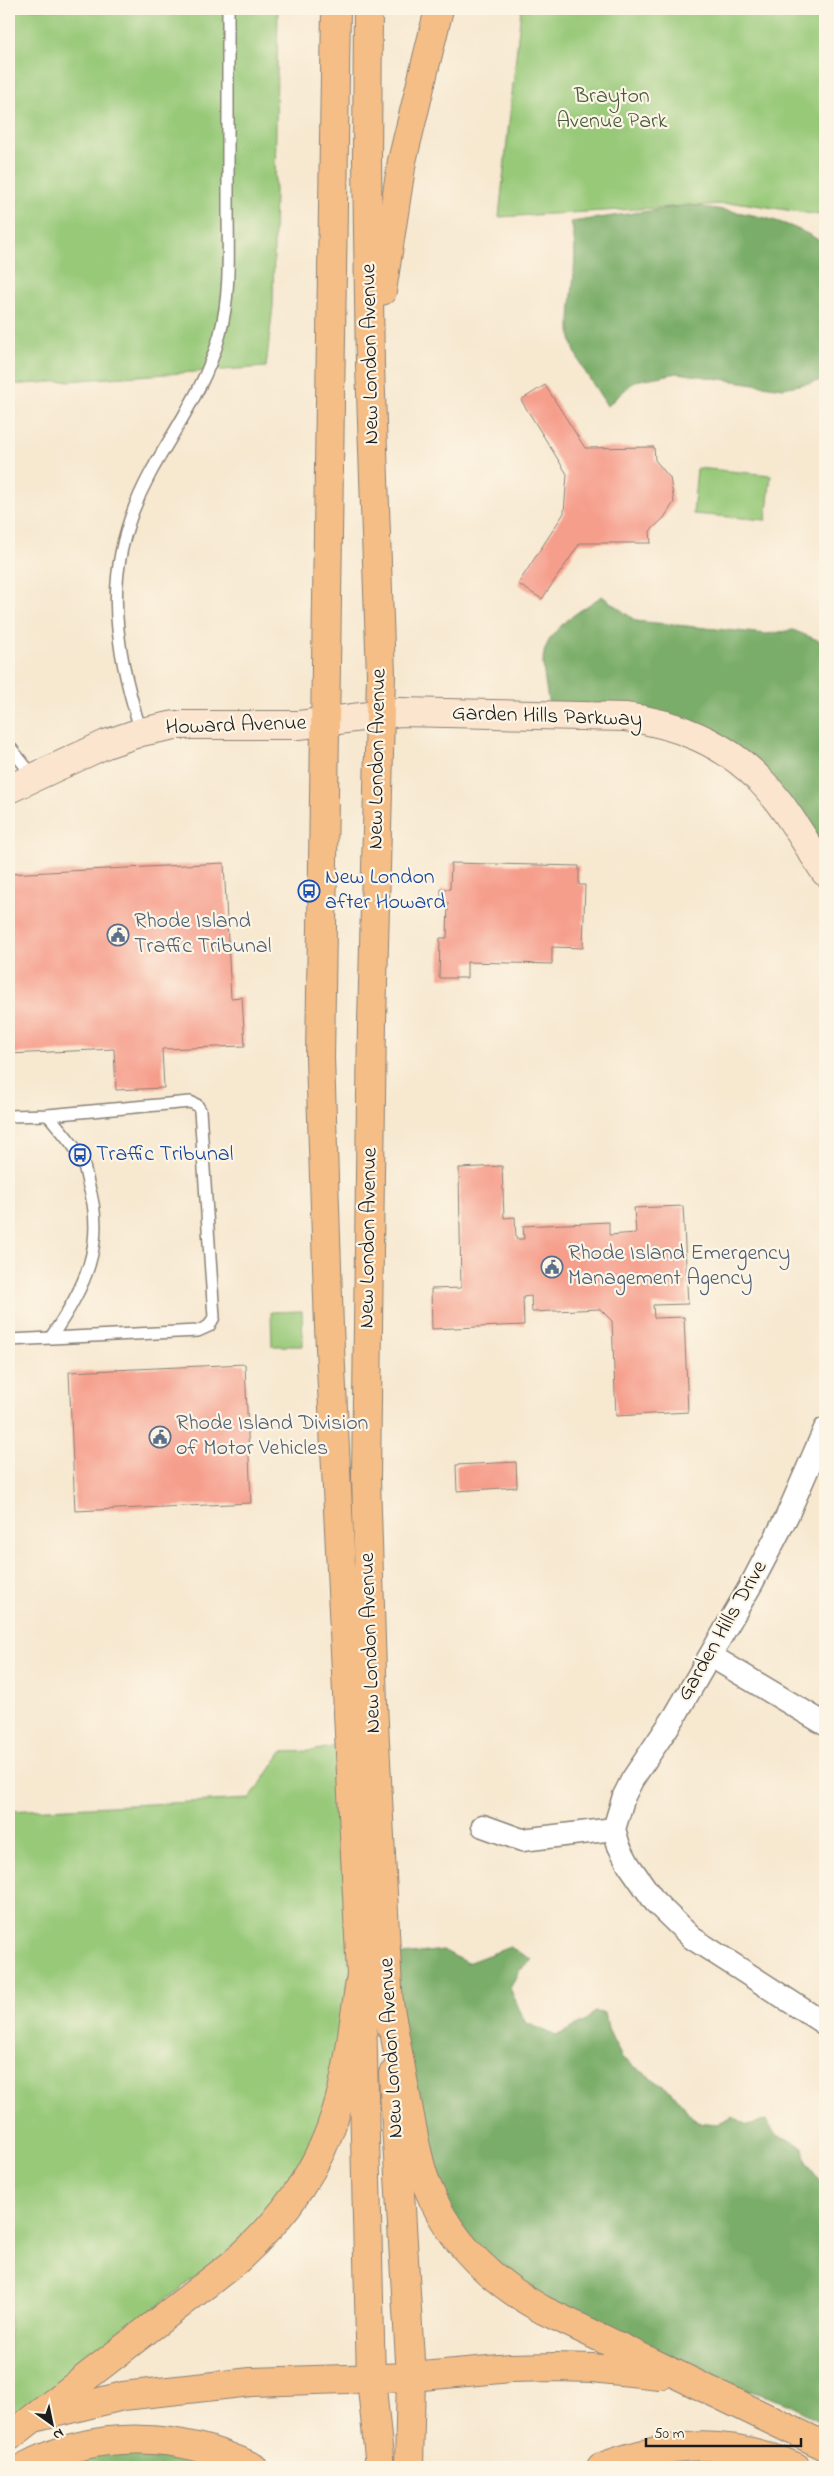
<svg xmlns="http://www.w3.org/2000/svg" width="834" height="2476" font-family="'Indie Flower',sans-serif">
<style>
.green{fill:#98c979;stroke:#5a724a}
.forest{fill:#7aad69;stroke:#4b6442}
.building{fill:#f69e8c}
.lines{fill:none;stroke-linecap:round;stroke-linejoin:round}
.lane-casing{stroke:#8a8276;stroke-width:14}
.street-casing{stroke:#8a8276;stroke-width:25}
.secondary-casing{stroke:#8a8276;stroke-width:30}
.primary-casing{stroke:#8a8276;stroke-width:30}
.highway-casing{stroke:#8a8276;stroke-width:30}
.lane{stroke:#fff;stroke-width:11}
.street{stroke:#fff;stroke-width:22}
.secondary{stroke:#fbe5cf;stroke-width:28}
.primary{stroke:#f6be87;stroke-width:28}
.highway{stroke:#f6be87;stroke-width:28}
.labels{text-anchor:middle;dominant-baseline:central;stroke-width:4.5;stroke-linejoin:round;paint-order:stroke}
.park-label{font-size:22px;fill:#47593d;stroke:#fcf5e5}
.street-label{font-size:22px;fill:#1c1c1c;stroke:#fcf5e5}
.transit-label{font-size:22px;fill:#164399;stroke:#fcf5e5;text-anchor:start}
.service-label{font-size:22px;fill:#4e5e75;stroke:#fcf5e5;text-anchor:start}
</style>
<rect width="100%" height="100%" fill="#fcf5e5"/>
<filter id="ink" filterUnits="userSpaceOnUse"><feTurbulence type="fractalNoise" baseFrequency=".02" numOctaves="2"/><feDisplacementMap in="SourceGraphic" scale="10" xChannelSelector="R" yChannelSelector="G"/><feConvolveMatrix kernelMatrix="1 2 1 2 8 2 1 2 1" color-interpolation-filters="sRGB"/></filter>
<filter id="wash" filterUnits="userSpaceOnUse"><feTurbulence type="fractalNoise" baseFrequency=".0096" numOctaves="4" result="noise"/><feDisplacementMap in="SourceGraphic" scale="20" xChannelSelector="R" yChannelSelector="G"/><feGaussianBlur stdDeviation="1.12" result="paint"/><feColorMatrix in="noise" values="0 0 0 0 0 0 0 0 0 0 0 0 0 0 0 0 0 1.4 0 .05"/><feComposite in="paint" operator="in"/></filter>
<g filter="url(#wash)">
<rect width="100%" height="100%" fill="#f7e8d0"/>
<g class="green">
<polygon points="9,9 278,9 273,306 266,367 9,385"/>
<polygon points="521,9 825,9 825,216 742,203 499,217"/>
<polygon points="697,468 771,475 766,520 693,514"/>
<polygon points="302,1311 303,1346 272,1346 271,1312"/>
<polygon points="341,1745 352,1963 329,2116 273,2216 9,2424 9,1811 250,1799 282,1752 311,1751"/>
</g>
<g class="forest">
<path d="M690,205C741,213 780,215 825,244V380L783,388L678,373L635,381L607,406C593,382 569,355 570,326C570,292 580,255 571,222Z"/>
<path d="M602,596L636,621L767,634L793,630L825,643V874L757,779L697,739L550,713C548,697 544,680 543,663C542,631 579,612 602,596Z"/>
<polygon points="510,1947 532,1960 519,1971 510,1988 525,2022 556,2036 586,2021 594,2012 605,2013 608,2029 622,2058 672,2092 696,2122 717,2124 733,2116 747,2125 766,2121 777,2135 804,2147 807,2164 825,2187 825,2425 792,2405 714,2379 522,2299 425,2190 387,1957 443,1950 467,1963"/>
<polygon points="75,2443 258,2467 14,2467"/>
</g>
<g id="blocks">
<g class="building">
<polygon points="545,385 585,448 654,447 655,460 670,478 674,502 664,518 650,531 651,543 580,543 542,599 518,584 564,513 567,474 521,400"/>
<polygon points="224,863 231,998 242,997 245,1046 162,1049 164,1088 116,1090 114,1049 9,1054 9,874"/>
<polygon points="451,863 579,866 579,885 585,885 583,948 552,947 552,964 467,962 467,978 439,978 440,938 447,938 448,902 441,901 441,889 450,889"/>
<polygon points="502,1166 504,1218 515,1217 516,1239 524,1239 523,1226 609,1222 609,1235 636,1233 634,1208 683,1206 688,1304 653,1305 654,1318 684,1317 688,1412 616,1416 612,1321 600,1309 532,1312 531,1296 523,1297 524,1325 432,1329 431,1289 461,1288 459,1168"/>
<polygon points="245,1364 251,1503 75,1511 69,1372"/>
<polygon points="516,1462 517,1487 457,1491 456,1465"/>
</g>
</g>
</g>
<g filter="url(#ink)">
<use href="#blocks" fill-opacity="0" stroke="#8a8276" stroke-width="1"/>
<g class="lines">
<g class="lane-casing">
<g id="lane">
<path d="M141,732C112,636 101,564 151,472C176,427 207,384 220,334C231,293 228,248 228,206C228,140 228,74 228,9"/>
<polyline points="9,746 34,777"/>
<path d="M48,1115C58,1127 70,1140 79,1154C84,1161 86,1174 88,1183C107,1243 85,1288 51,1337"/>
<polyline points="9,1116 48,1115 190,1102 197,1105 200,1110 214,1317 209,1326 198,1331 9,1340"/>
</g>
</g>
<g class="street-casing">
<g id="street">
<polyline points="825,1429 787,1516 752,1583 675,1716 632,1780 624,1796 614,1829 619,1846 629,1865 655,1902 692,1938 825,2024"/>
<polyline points="711,1656 825,1724"/>
<polyline points="483,1826 522,1840 614,1829"/>
</g>
</g>
<g class="secondary-casing">
<path id="secondary" d="M9,789L106,744L141,732L175,725H299L400,712L625,717C675,723 725,743 761,781C786,807 805,842 825,872"/>
</g>
<g class="primary-casing">
<g id="primary">
<polyline points="336,9 320,1058 329,1327 361,1976 371,2378 380,2467"/>
<polyline points="368,9 367,161 370,366 381,675 372,1022 366,1478 373,1704 390,2026"/>
<polyline points="382,291 402,161 439,9"/>
<polyline points="393,2074 411,2377 409,2467"/>
</g>
</g>
<g class="highway-casing">
<g id="highway">
<path d="M389,2002C395,2038 402,2074 409,2111C414,2136 418,2164 428,2188C450,2243 493,2282 543,2310L825,2446"/>
<polyline points="34,2418 123,2396 251,2382 411,2377 511,2368 555,2367 592,2368 660,2375"/>
<path d="M9,2437L235,2262C281,2221 318,2172 336,2112C350,2068 353,2021 361,1976"/>
<path d="M24,2467C97,2429 180,2432 253,2467"/>
<path d="M601,2467C668,2442 728,2437 796,2467"/>
</g>
</g>
<use href="#lane" class="lane"/>
<use href="#street" class="street"/>
<use href="#secondary" class="secondary"/>
<use href="#primary" class="primary"/>
<use href="#highway" class="highway"/>
</g>
</g>
<defs>
<g id="bus-ring" transform="scale(1.125)"><circle r="9.5" fill="#fcf5e5" stroke="#1a4fb4" stroke-width="1.5"/><path d="M-5-6H5V4H4V6H2V4H-2V6H-4V4H-5ZM-3.5-4V0h7V-4ZM-3.5 1.2v1.5H-2V1.2ZM2 1.2v1.5H3.5V1.2Z" fill="#1a4fb4"/></g>
<g id="civic-ring" transform="scale(1.125)"><circle r="9.5" fill="#fcf5e5" stroke="#5c6f8a" stroke-width="1.5"/><path d="M-.6-6.5H3V-4.5H.6V-3L4-1V1h2V6H-6V1h2V-1L-.6-3ZM-1.2 2.5V6h2.4V2.5Z" fill="#5c6f8a"/></g>
</defs>
<g fill-rule="evenodd">
<use href="#bus-ring" x="309" y="891"/>
<use href="#civic-ring" x="118" y="935"/>
<use href="#bus-ring" x="80" y="1155"/>
<use href="#civic-ring" x="552" y="1267"/>
<use href="#civic-ring" x="160" y="1437"/>
</g>
<g class="labels">
<g class="park-label">
<text x="612" y="97">Brayton<tspan x="612" dy="25">Avenue Park</tspan></text>
</g>
<g class="street-label">
<text transform="translate(371 354) rotate(-91)">New London Avenue</text>
<text transform="translate(547 717) rotate(2)">Garden Hills Parkway</text>
<text transform="translate(236 726) rotate(-2)">Howard Avenue</text>
<text transform="translate(378 759) rotate(-89)">New London Avenue</text>
<text transform="translate(369 1238) rotate(-89)">New London Avenue</text>
<text transform="translate(723 1631) rotate(-60)">Garden Hills Drive</text>
<text transform="translate(371 1643) rotate(-92)">New London Avenue</text>
<text transform="translate(392 2048) rotate(-93)">New London Avenue</text>
</g>
<g class="transit-label">
<text x="325" y="878">New London<tspan x="325" dy="25">after Howard</tspan></text>
<text x="96" y="1155">Traffic Tribunal</text>
</g>
<g class="service-label">
<text x="134" y="922">Rhode Island<tspan x="134" dy="25">Traffic Tribunal</tspan></text>
<text x="568" y="1254">Rhode Island Emergency<tspan x="568" dy="25">Management Agency</tspan></text>
<text x="176" y="1424">Rhode Island Division<tspan x="176" dy="25">of Motor Vehicles</tspan></text>
</g>
</g>
<rect width="834" height="2476" fill="none" stroke="#fcf5e5" stroke-width="30"/>
<g transform="translate(52 2424) rotate(147)" stroke="#fcf5e5" stroke-width="4" paint-order="stroke">
<path d="M0-4L9 19L0 12L-9 19Z" fill="#1c1c1c"/>
<text y="-8" font-size="14" font-weight="bold" text-anchor="middle" fill="#1c1c1c">N</text>
</g>
<path d="M646 2438v8h155v-8" fill="none" stroke="#1c1c1c" stroke-width="2.5"/>
<text x="654" y="2438" font-size="15" fill="#1c1c1c" stroke="#fcf5e5" stroke-width="4" paint-order="stroke">50 m</text>
</svg>
